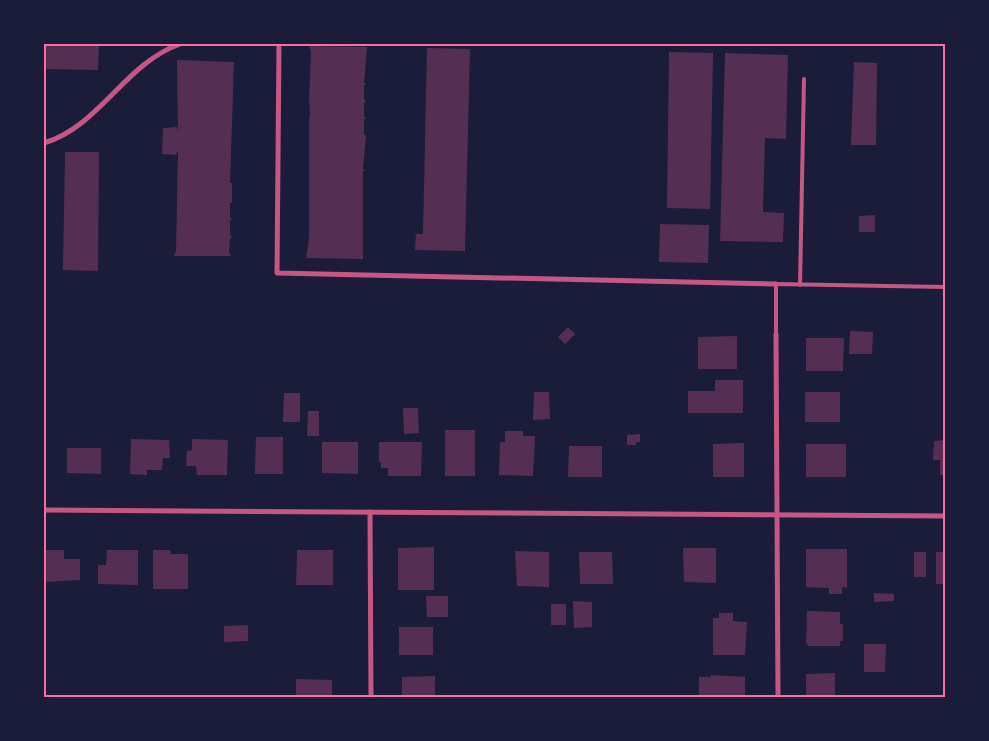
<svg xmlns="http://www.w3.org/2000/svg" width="989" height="741" font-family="'Space Grotesk',sans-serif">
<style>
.building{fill:#542f53}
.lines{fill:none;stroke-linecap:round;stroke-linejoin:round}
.service{stroke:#c65784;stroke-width:4}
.minor{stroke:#c65784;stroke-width:5}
.neatline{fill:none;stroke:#ff6b9d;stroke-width:2}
</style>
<rect width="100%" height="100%" fill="#1b1b3a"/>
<g class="building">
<polygon points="44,44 99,44 98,70 44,69"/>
<polygon points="309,46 367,47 364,83 366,83 364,86 364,100 366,100 364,104 364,117 366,117 364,121 364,135 366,135 363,169 365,169 363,172 363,259 306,258 309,238 309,117 310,117 309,99 311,51"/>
<polygon points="427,48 470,49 465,251 415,250 416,234 423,234"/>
<polygon points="669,52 713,53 710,209 667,208"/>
<polygon points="725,53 788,55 786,139 765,138 763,212 784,213 783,242 720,241"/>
<polygon points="177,60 234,62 230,183 232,183 232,203 230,203 230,217 232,220 230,220 230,234 232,238 230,238 229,252 231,256 174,256 176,251 178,150 176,155 162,154 163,128 177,127 178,131"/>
<polygon points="854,62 877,63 876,145 851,145"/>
<polygon points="65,152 99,152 98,271 63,270"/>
<polygon points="875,215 875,232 859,232 859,216"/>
<polygon points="660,224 709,225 708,263 659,262"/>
<polygon points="568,327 575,334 565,344 558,337"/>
<polygon points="850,331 873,332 872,354 849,354"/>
<polygon points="737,336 737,369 698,369 698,337"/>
<polygon points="806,338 844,338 843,371 806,371"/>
<polygon points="715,380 743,380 743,413 688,413 688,391 715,391"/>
<polygon points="534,392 549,392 550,419 533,420"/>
<rect x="805" y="392" width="35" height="30"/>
<polygon points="284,393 300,393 300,422 283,422"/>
<polygon points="403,408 418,408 419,433 404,434"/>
<polygon points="308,411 319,411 319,436 307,436"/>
<rect x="445" y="430" width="30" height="46"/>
<polygon points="505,431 523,431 523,436 535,436 533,476 499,475 500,442 505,442"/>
<polygon points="640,434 640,442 636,442 636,445 627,445 627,435"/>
<polygon points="256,437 283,437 283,474 255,474"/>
<polygon points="131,439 169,440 170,458 163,458 162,470 147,470 147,475 130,474"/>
<polygon points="192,439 228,440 227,475 197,475 196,466 186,466 187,451 192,450"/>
<polygon points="945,440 945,475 940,475 940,460 933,460 934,441"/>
<polygon points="322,442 358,442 358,474 322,473"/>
<polygon points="379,442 422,442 421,476 388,476 388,468 381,468 381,462 379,462"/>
<polygon points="744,443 744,477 713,477 713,444"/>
<rect x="806" y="444" width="40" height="33"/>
<polygon points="569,446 602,446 602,477 568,477"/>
<polygon points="67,448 101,448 101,474 67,473"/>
<polygon points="434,547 434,590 398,590 398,548"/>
<polygon points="683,548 716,548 716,583 684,582"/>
<polygon points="806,549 847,549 847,588 842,587 842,594 829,594 829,588 806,587"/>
<polygon points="44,550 64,550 64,559 80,559 80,580 44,582"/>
<polygon points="107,550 138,550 138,585 98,584 98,565 106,565"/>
<polygon points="153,550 170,550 171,554 188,554 188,589 153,589"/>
<polygon points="297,550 333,550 333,585 296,585"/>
<polygon points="515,551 549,552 549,587 517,586"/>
<polygon points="579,552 612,552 613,584 580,584"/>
<rect x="914" y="552" width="12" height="25"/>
<rect x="936" y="552" width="9" height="32"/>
<polygon points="874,593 894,594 894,601 874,602"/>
<polygon points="426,596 448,596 448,617 427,617"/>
<polygon points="573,601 592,602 592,627 574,628"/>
<rect x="551" y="604" width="15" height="21"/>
<polygon points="807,611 840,612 840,624 843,624 843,641 840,641 840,646 808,646 806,642"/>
<polygon points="719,613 733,613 733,621 747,622 745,655 713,655 713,618 719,618"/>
<polygon points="248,625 248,641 224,642 224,626"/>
<rect x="399" y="627" width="34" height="28"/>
<polygon points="864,644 886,644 885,672 864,672"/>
<polygon points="835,673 835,697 806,697 806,674"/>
<polygon points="711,675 745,677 745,697 699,697 699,677 711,677"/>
<polygon points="435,676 435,697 402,697 402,677"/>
<polygon points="296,679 332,680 332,697 296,697"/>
</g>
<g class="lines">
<g class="service">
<polyline points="800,285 804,79"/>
<polyline points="776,334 776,284 945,287"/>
</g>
<g class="minor">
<polyline points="279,44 277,273 776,284"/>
<path d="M44,143C100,126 124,64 180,44"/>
<polyline points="776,334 778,697"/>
<polyline points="44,510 945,516"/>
<polyline points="370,512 371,697"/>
</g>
</g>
<rect width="989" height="741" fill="none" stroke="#1b1b3a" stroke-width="90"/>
<rect x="45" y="45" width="899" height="651" class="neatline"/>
</svg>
